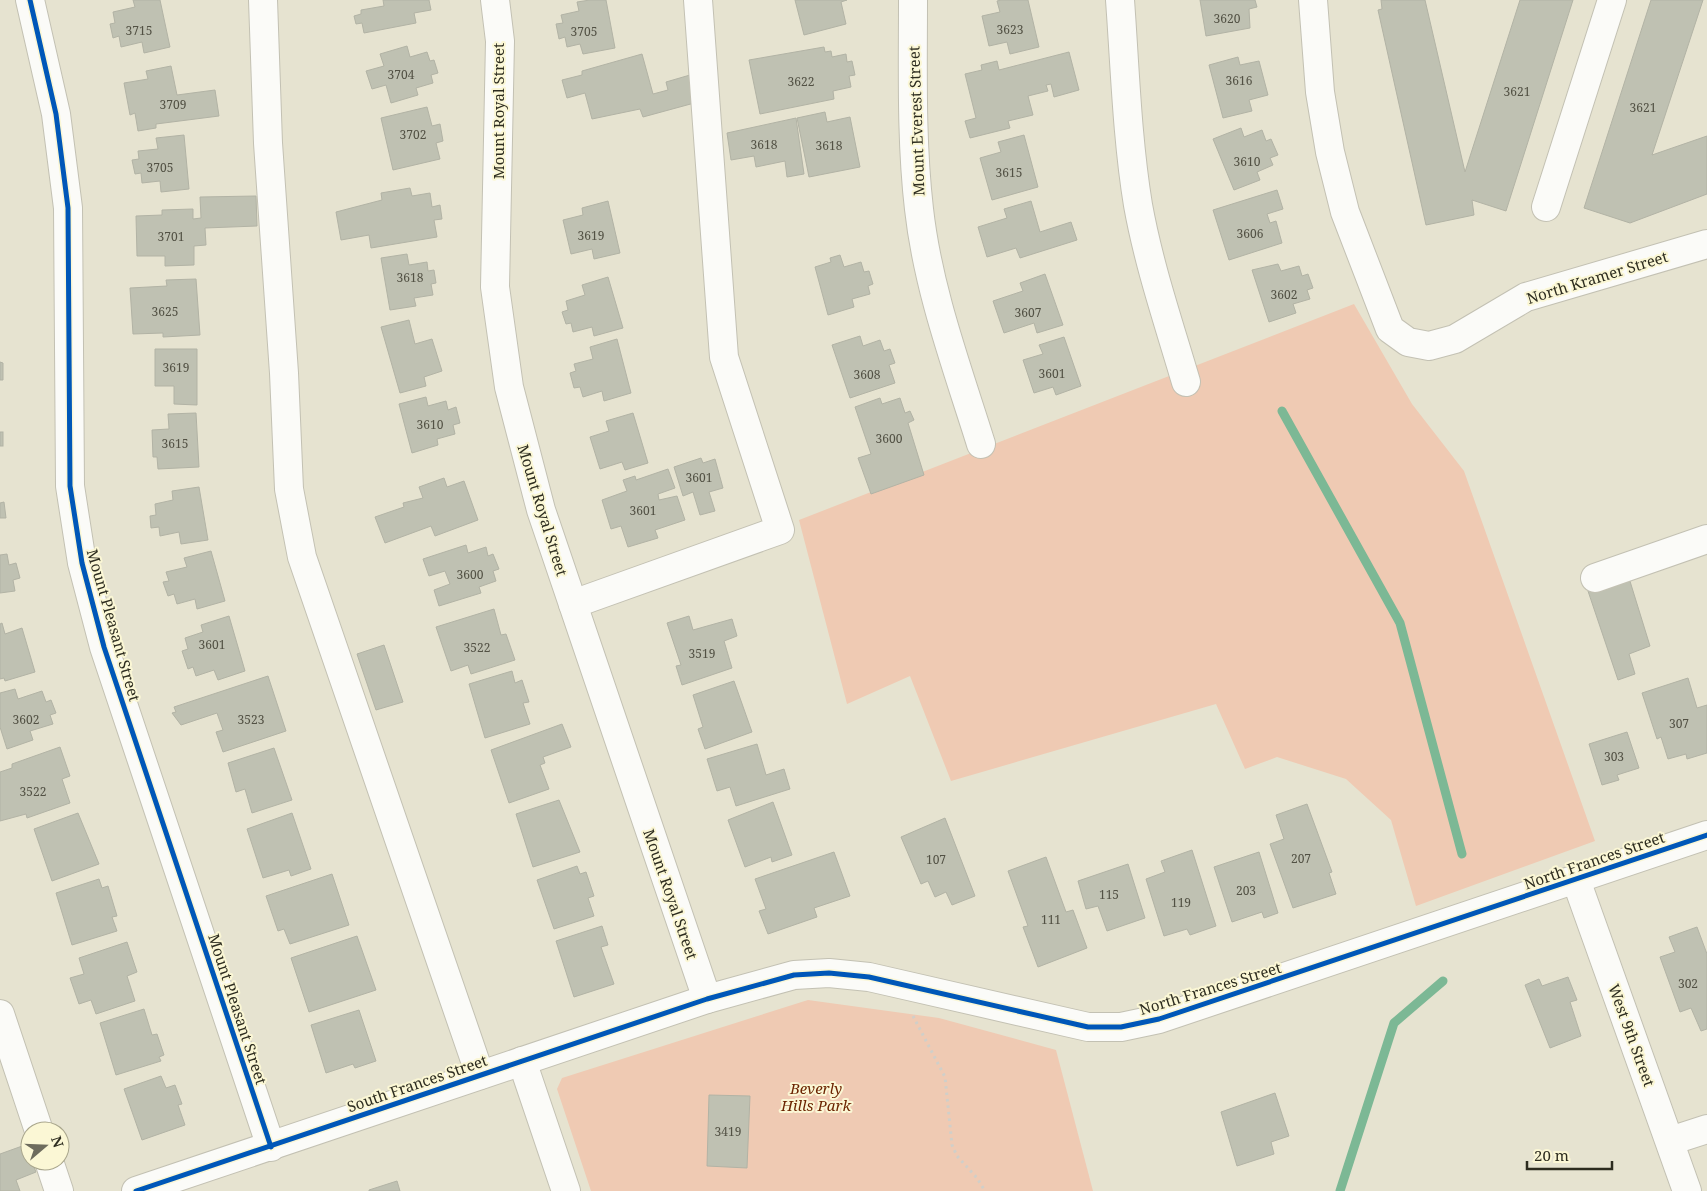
<svg xmlns="http://www.w3.org/2000/svg" width="1707" height="1191" font-family="'Noto Serif',serif">
<style>
.green{fill:#efcab3}
.lines{fill:none;stroke-linecap:round;stroke-linejoin:round}
.stream{stroke:#7cb895;stroke-width:9}
.building{fill:#bfc1b2;stroke:#b2b3a5}
.minor-casing{stroke:#c3c1b3;stroke-width:30}
.path{stroke:#d0cfc9;stroke-width:3;stroke-dasharray:2.5 4;stroke-linecap:butt}
.minor{stroke:#fbfbf8;stroke-width:28}
.cycleway-casing{stroke:#fbf7d5;stroke-width:8}
.cycleway{stroke:#0057b8;stroke-width:5}
.labels{text-anchor:middle;dominant-baseline:central;stroke-width:4;stroke-linejoin:round;paint-order:stroke}
.number-label{font-size:12px;fill:#525144}
.street-label{font-size:15px;fill:#2d2c1f;stroke:#fbf7d5}
.park-label{font-size:15px;font-style:italic;fill:#6c2502;stroke:#fbf7d5}
</style>
<rect width="100%" height="100%" fill="#e6e3d0"/>
<g class="green">
<polygon points="1354,304 1412,404 1464,471 1595,841 1416,906 1391,820 1346,779 1277,757 1245,769 1216,704 951,781 910,676 847,704 799,520"/>
<polygon points="808,1000 939,1018 1056,1050 1093,1191 591,1191 557,1089 562,1078"/>
</g>
<g class="lines">
<g class="stream">
<polyline points="1282,411 1400,623 1462,854"/>
<polyline points="1340,1191 1394,1023 1443,981"/>
</g>
</g>
<g class="building">
<polygon points="133,0 160,0 170,47 144,53 142,42 121,47 119,36 113,38 110,24 115,23 113,12 135,7"/>
<polygon points="383,0 429,0 431,10 414,13 416,23 364,33 362,23 356,24 354,16 361,14 361,10 384,6"/>
<polygon points="590,0 606,0 615,48 583,54 580,44 567,47 565,37 559,39 556,24 563,23 561,15 579,11 577,2"/>
<polygon points="795,0 847,0 841,2 846,24 804,35"/>
<polygon points="1001,0 1028,0 1039,47 1010,54 1007,42 989,46 982,16 1000,12 997,1"/>
<polygon points="1200,0 1255,0 1257,7 1249,9 1250,28 1206,36"/>
<polygon points="1381,0 1425,0 1465,172 1520,0 1573,0 1506,211 1472,200 1474,215 1426,225 1378,10 1382,9"/>
<polygon points="1651,0 1703,0 1652,155 1707,136 1707,194 1630,223 1584,208"/>
<polygon points="407,46 410,57 427,52 430,61 434,60 438,73 431,75 433,83 416,88 418,95 391,103 386,85 372,89 366,71 384,66 380,54"/>
<polygon points="824,47 825,52 831,51 832,57 846,54 847,62 852,61 855,75 849,76 851,87 833,91 834,99 760,114 749,60"/>
<polygon points="1069,52 1079,90 1054,97 1051,84 1046,85 1048,91 1028,96 1033,115 1008,121 1010,128 970,138 965,121 976,118 965,74 982,70 981,65 997,61 999,70"/>
<polygon points="642,54 653,94 668,90 666,82 690,75 698,102 643,117 640,109 592,119 585,93 567,98 562,80 582,75 582,71"/>
<polygon points="1238,57 1240,65 1259,61 1268,95 1249,100 1252,111 1223,118 1209,65"/>
<polygon points="171,66 177,95 215,90 219,116 156,124 156,128 138,131 135,113 130,115 124,83 148,79 146,71"/>
<polygon points="427,107 432,126 440,124 443,141 436,143 440,159 393,170 381,118"/>
<polygon points="825,112 827,122 850,117 860,167 809,177 797,118"/>
<polygon points="796,118 804,174 787,177 785,161 756,167 754,156 731,160 727,133"/>
<polygon points="1241,128 1244,137 1262,130 1266,141 1271,139 1278,155 1270,158 1273,165 1257,172 1260,180 1234,190 1213,139"/>
<polygon points="184,135 189,189 161,192 160,181 142,183 141,173 135,174 132,160 139,159 138,151 158,149 156,138"/>
<polygon points="1024,135 1038,187 992,200 980,158 1001,152 998,142"/>
<polygon points="410,188 412,196 430,193 432,207 440,205 442,219 434,220 437,237 371,248 369,235 341,240 336,212 382,200 381,193"/>
<polygon points="1277,190 1283,209 1267,214 1270,223 1276,221 1282,243 1229,260 1213,210"/>
<polygon points="256,196 257,226 205,228 206,245 194,246 194,265 165,266 165,256 137,256 136,216 162,215 162,210 193,209 193,219 201,218 200,197"/>
<polygon points="608,201 620,253 594,259 592,249 571,254 563,220 583,215 582,208"/>
<polygon points="1031,201 1040,232 1071,222 1077,240 1020,258 1016,248 987,257 978,227 1007,218 1004,209"/>
<polygon points="407,254 409,265 427,262 428,271 434,270 436,283 431,284 433,295 414,298 416,306 390,310 381,258"/>
<polygon points="840,255 844,267 861,262 864,272 869,271 873,284 868,286 870,294 852,299 854,307 828,315 815,267 831,262 830,258"/>
<polygon points="1278,264 1281,271 1299,266 1302,276 1308,274 1313,288 1307,290 1310,299 1293,304 1296,313 1269,322 1252,270"/>
<polygon points="1045,274 1063,325 1037,333 1034,323 1004,333 993,301 1023,291 1020,283"/>
<polygon points="608,277 623,328 594,336 592,327 573,332 571,323 566,324 562,312 568,310 566,301 585,295 582,285"/>
<polygon points="196,279 200,335 163,337 163,333 133,334 130,288 167,286 166,280"/>
<polygon points="409,320 415,344 432,339 442,371 424,377 426,386 400,393 381,327"/>
<polygon points="860,336 863,346 880,340 884,351 890,349 895,363 889,365 895,383 850,398 832,345"/>
<polygon points="1064,337 1081,386 1056,395 1053,387 1034,393 1023,360 1043,354 1039,345"/>
<polygon points="617,339 631,393 604,401 602,391 583,397 580,387 574,388 570,373 576,371 574,364 593,359 590,347"/>
<polygon points="155,349 197,349 197,405 174,404 174,386 155,386"/>
<polygon points="0,362 3,363 3,380 0,380"/>
<polygon points="426,397 428,406 446,401 448,410 456,407 460,423 453,425 455,434 437,439 438,445 412,453 399,404"/>
<polygon points="880,398 882,404 900,398 905,413 910,411 914,420 908,423 924,475 871,494 858,458 871,454 855,407"/>
<polygon points="196,413 199,467 158,469 157,457 153,457 152,430 169,429 168,414"/>
<polygon points="633,413 648,463 625,470 622,462 600,469 590,437 609,431 606,421"/>
<rect x="0" y="432" width="3" height="14"/>
<polygon points="701,458 703,463 715,459 723,488 709,492 715,511 700,515 693,492 683,496 674,467"/>
<polygon points="668,469 675,488 658,494 659,500 677,496 685,520 655,530 658,538 628,547 621,526 611,529 602,500 627,491 623,480 635,476 636,480"/>
<polygon points="444,478 447,487 464,481 478,520 435,536 431,526 385,543 375,517 404,507 403,503 423,498 419,487"/>
<polygon points="199,487 208,540 181,544 179,532 160,536 159,527 151,528 150,516 156,515 155,504 173,500 172,491"/>
<polygon points="4,502 6,518 0,518 0,503"/>
<polygon points="466,545 468,553 486,547 488,556 493,554 499,569 493,571 496,581 479,587 481,593 439,606 434,590 450,584 445,571 429,576 423,559"/>
<polygon points="211,551 225,601 197,609 195,599 177,604 174,594 168,596 163,582 169,581 166,572 187,567 184,558"/>
<polygon points="7,554 9,565 16,563 20,578 13,580 15,591 0,593 0,555"/>
<polygon points="1629,578 1650,646 1629,654 1635,674 1618,680 1588,591"/>
<polygon points="494,609 501,635 506,634 515,660 471,674 468,665 451,671 436,627"/>
<polygon points="229,616 245,671 218,680 214,670 196,676 193,667 188,669 182,651 188,649 185,638 203,632 201,625"/>
<polygon points="689,616 693,630 732,619 737,636 724,641 732,668 682,685 676,666 681,665 667,623"/>
<polygon points="2,623 5,634 22,628 35,672 5,681 4,678 0,679 0,624"/>
<polygon points="384,645 403,702 376,710 357,654"/>
<polygon points="512,671 515,683 522,680 529,702 523,703 530,724 485,738 469,684"/>
<polygon points="268,676 286,731 223,752 216,732 223,730 217,713 181,725 172,713 176,712 174,707"/>
<polygon points="1688,678 1697,708 1707,705 1707,753 1687,759 1686,754 1668,759 1661,737 1657,739 1642,693"/>
<polygon points="734,681 752,732 705,749 698,729 703,727 693,695"/>
<polygon points="15,689 18,699 42,691 46,702 51,700 56,713 50,715 53,724 30,731 33,740 7,749 0,727 0,693"/>
<polygon points="562,724 571,747 543,757 545,763 540,765 549,789 509,803 491,750"/>
<polygon points="1627,732 1639,768 1617,775 1619,780 1602,785 1589,744"/>
<polygon points="757,744 766,775 784,769 790,789 736,806 730,787 717,791 707,759"/>
<polygon points="60,747 70,776 62,779 70,803 27,818 26,814 0,821 0,772 12,768 12,764"/>
<polygon points="274,748 292,800 252,813 245,789 236,792 228,763"/>
<polygon points="559,800 580,852 533,867 516,814"/>
<polygon points="773,802 792,855 772,862 771,857 745,867 728,820"/>
<polygon points="1307,804 1332,872 1329,873 1336,894 1293,908 1270,844 1284,839 1276,815"/>
<polygon points="78,813 99,864 52,881 34,829"/>
<polygon points="292,813 311,869 291,876 289,870 263,878 247,829"/>
<polygon points="945,818 975,896 952,905 946,892 935,897 928,881 921,884 901,837"/>
<polygon points="1192,850 1216,926 1190,935 1187,929 1164,936 1146,879 1165,872 1161,861"/>
<polygon points="834,852 850,896 814,908 817,917 768,934 759,911 766,909 755,879"/>
<polygon points="1259,852 1278,913 1264,918 1262,912 1232,922 1214,867"/>
<polygon points="1046,857 1066,912 1073,910 1087,948 1038,967 1023,927 1028,926 1008,871"/>
<polygon points="1128,864 1145,918 1107,931 1098,906 1086,909 1078,881"/>
<polygon points="577,866 580,874 586,872 594,896 588,898 594,916 554,929 537,880"/>
<polygon points="332,874 349,925 290,944 284,929 278,931 266,896"/>
<polygon points="99,879 102,888 108,886 117,916 112,917 117,931 72,945 56,893"/>
<polygon points="602,926 608,945 601,947 614,984 574,997 556,941"/>
<polygon points="1697,927 1707,954 1707,1029 1701,1031 1691,1008 1680,1012 1660,957 1675,952 1669,937"/>
<polygon points="357,936 376,990 309,1012 291,958"/>
<polygon points="127,942 137,972 127,976 135,1001 96,1014 91,1000 79,1004 70,978 84,974 79,958"/>
<polygon points="1568,977 1577,1000 1570,1002 1581,1036 1550,1048 1525,985 1539,979 1542,986"/>
<polygon points="144,1009 152,1035 157,1034 164,1055 159,1057 161,1061 116,1075 100,1023"/>
<polygon points="359,1010 376,1061 355,1068 353,1064 326,1073 311,1025"/>
<polygon points="161,1076 166,1088 175,1085 182,1104 178,1105 185,1125 142,1140 124,1089"/>
<polygon points="1275,1093 1289,1136 1271,1142 1274,1154 1237,1166 1221,1112"/>
<polygon points="709,1095 750,1096 747,1168 707,1166"/>
<polygon points="25,1145 36,1172 16,1180 20,1191 0,1191 0,1154"/>
<polygon points="397,1181 400,1191 369,1191 369,1190"/>
</g>
<g class="lines">
<g class="minor-casing">
<g id="minor">
<polyline points="30,0 56,114 68,208 70,486 82,563 104,647 271,1147"/>
<polyline points="263,0 268,143 284,373 289,489 302,557 480,1075"/>
<polyline points="495,0 500,41 495,287 509,387 541,510 707,999"/>
<path d="M913,0C913,70 911,140 919,209C928,290 957,367 981,444"/>
<path d="M1120,0C1125,68 1127,138 1138,205C1149,266 1169,324 1186,382"/>
<polyline points="1313,0 1320,92 1330,152 1345,212 1390,329 1408,342 1429,346 1455,339 1526,297 1707,244"/>
<polyline points="1546,207 1612,0"/>
<polyline points="1595,578 1707,539"/>
<polyline points="573,604 780,530 724,357 698,0"/>
<polyline points="1576,880 1687,1191"/>
<polyline points="0,1014 39,1131"/>
<polyline points="522,1061 566,1191"/>
<polyline points="1670,1141 1707,1129"/>
<polyline points="49,1161 59,1191"/>
<polyline points="136,1191 707,999 794,975 829,973 869,977 1088,1027 1121,1027 1159,1019 1707,835"/>
</g>
</g>
<polyline class="path" points="913,1016 945,1077 952,1145 957,1156 977,1178 985,1191"/>
<use href="#minor" class="minor"/>
<g class="cycleway-casing">
<g id="cycleway">
<polyline points="30,0 56,114 68,208 70,486 82,563 104,647 271,1147"/>
<polyline points="136,1191 707,999 794,975 829,973 869,977 1088,1027 1121,1027 1159,1019 1707,835"/>
</g>
</g>
<use href="#cycleway" class="cycleway"/>
</g>
<g class="labels">
<g class="number-label">
<text x="1227" y="18">3620</text>
<text x="1010" y="29">3623</text>
<text x="139" y="30">3715</text>
<text x="584" y="31">3705</text>
<text x="401" y="74">3704</text>
<text x="1239" y="80">3616</text>
<text x="801" y="81">3622</text>
<text x="1517" y="91">3621</text>
<text x="173" y="104">3709</text>
<text x="1643" y="107">3621</text>
<text x="413" y="134">3702</text>
<text x="764" y="144">3618</text>
<text x="829" y="145">3618</text>
<text x="1247" y="161">3610</text>
<text x="160" y="167">3705</text>
<text x="1009" y="172">3615</text>
<text x="1250" y="233">3606</text>
<text x="591" y="235">3619</text>
<text x="171" y="236">3701</text>
<text x="410" y="277">3618</text>
<text x="1284" y="294">3602</text>
<text x="165" y="311">3625</text>
<text x="1028" y="312">3607</text>
<text x="176" y="367">3619</text>
<text x="1052" y="373">3601</text>
<text x="867" y="374">3608</text>
<text x="430" y="424">3610</text>
<text x="889" y="438">3600</text>
<text x="175" y="443">3615</text>
<text x="699" y="477">3601</text>
<text x="643" y="510">3601</text>
<text x="470" y="574">3600</text>
<text x="212" y="644">3601</text>
<text x="477" y="647">3522</text>
<text x="702" y="653">3519</text>
<text x="26" y="719">3602</text>
<text x="251" y="719">3523</text>
<text x="1679" y="723">307</text>
<text x="1614" y="756">303</text>
<text x="33" y="791">3522</text>
<text x="1301" y="858">207</text>
<text x="936" y="859">107</text>
<text x="1246" y="890">203</text>
<text x="1109" y="894">115</text>
<text x="1181" y="902">119</text>
<text x="1051" y="919">111</text>
<text x="1688" y="983">302</text>
<text x="728" y="1131">3419</text>
</g>
<g class="street-label">
<text transform="translate(498 111) rotate(-90)">Mount Royal Street</text>
<text transform="translate(916 121) rotate(-92)">Mount Everest Street</text>
<text transform="translate(1597 277) rotate(-17)">North Kramer Street</text>
<text transform="translate(543 510) rotate(73)">Mount Royal Street</text>
<text transform="translate(114 625) rotate(74)">Mount Pleasant Street</text>
<text transform="translate(1594 860) rotate(-19)">North Frances Street</text>
<text transform="translate(671 894) rotate(71)">Mount Royal Street</text>
<text transform="translate(1210 988) rotate(-17)">North Frances Street</text>
<text transform="translate(238 1009) rotate(72)">Mount Pleasant Street</text>
<text transform="translate(1632 1035) rotate(70)">West 9th Street</text>
<text transform="translate(417 1083) rotate(-19)">South Frances Street</text>
</g>
<g class="park-label">
<text x="816" y="1088">Beverly<tspan x="816" dy="17">Hills Park</tspan></text>
</g>
</g>
<g transform="translate(45 1146) rotate(71)"><circle r="24" fill="#fbf7d5" stroke="#a9a68c"/>
<path d="M0-4L9 19L0 12L-9 19Z" fill="#6e6c5d"/>
<text y="-8" font-size="14" font-weight="bold" text-anchor="middle" fill="#2d2c1f">N</text>
</g>
<path d="M1527 1161v8h85v-8" fill="none" stroke="#2d2c1f" stroke-width="2.5"/>
<text x="1534" y="1161" font-size="15" fill="#2d2c1f" stroke="#fbf7d5" stroke-width="4" paint-order="stroke">20 m</text>
</svg>
